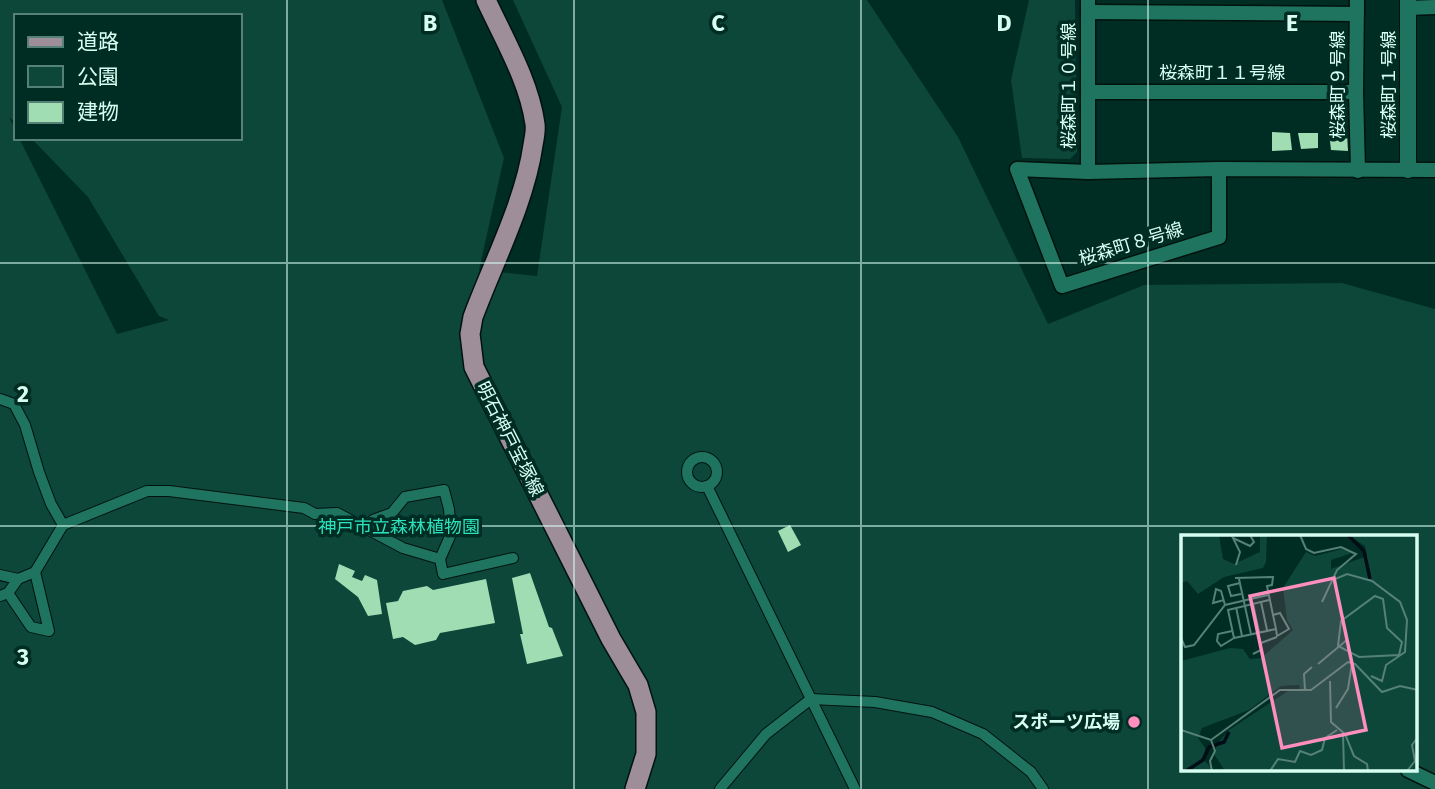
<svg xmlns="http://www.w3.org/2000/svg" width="1435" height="789" font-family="'Fira Sans','Noto Sans JP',sans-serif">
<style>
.green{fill:#0c473a;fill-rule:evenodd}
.building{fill:#a1ddb3}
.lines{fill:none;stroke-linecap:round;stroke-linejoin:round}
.pedestrian-casing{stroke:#00130d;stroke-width:12}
.minor-casing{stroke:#00130d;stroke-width:17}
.tertiary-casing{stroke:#00130d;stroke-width:18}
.primary-casing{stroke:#00130d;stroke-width:22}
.pedestrian{stroke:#1f7460;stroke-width:10}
.minor{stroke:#1f7460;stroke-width:14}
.tertiary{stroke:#1f7460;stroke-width:16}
.primary{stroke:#9d8e9a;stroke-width:19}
.grid{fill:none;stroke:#d8fef2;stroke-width:2;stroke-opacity:0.55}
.poi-dot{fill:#fe8ebe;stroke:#002d23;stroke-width:2.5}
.labels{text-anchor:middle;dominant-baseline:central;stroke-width:7;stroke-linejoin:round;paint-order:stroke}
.street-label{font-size:18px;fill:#d8fef2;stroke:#002d23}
.park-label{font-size:18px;fill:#2ce2bc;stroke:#002d23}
.poi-label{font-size:18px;font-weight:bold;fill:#d8fef2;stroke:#002d23;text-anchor:end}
.inset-river{fill:none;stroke:#000d16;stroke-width:3.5}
.inset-road{fill:none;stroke:#568176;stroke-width:2}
.view{fill:#fe8ebe;fill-opacity:0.15;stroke:#fe8ebe;stroke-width:3.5}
.inset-edge{fill:none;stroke:#d8fef2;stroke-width:3.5}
.grid-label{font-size:23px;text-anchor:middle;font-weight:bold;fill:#d8fef2;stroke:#002d23;stroke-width:7;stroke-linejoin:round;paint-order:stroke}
</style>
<rect width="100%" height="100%" fill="#002d23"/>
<g class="green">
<path d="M0,0H442L504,158L479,270L537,276L562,107L513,0H867L958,137L1048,324L1144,285L1342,283L1435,309V789H0ZM16,16H240V138H31L88,197L159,316L169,320L117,334L19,138H16V131L9,117L16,123ZM1183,537H1416V770H1183Z"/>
<polygon points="1029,0 1075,0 1077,152 1070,159 1022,158 1011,80"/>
</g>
<g class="building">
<polygon points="1272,132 1290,133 1292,150 1272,151"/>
<polygon points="1329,132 1347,134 1348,151 1331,150"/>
<polygon points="1298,133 1318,133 1318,148 1301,149"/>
<polygon points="790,525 801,545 788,552 778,531"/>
<polygon points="339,564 355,571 352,577 362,581 365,575 377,580 382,614 368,616 358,597 335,579"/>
<polygon points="530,573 549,627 552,628 563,656 527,664 520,634 523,634 512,578"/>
<polygon points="486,579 495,623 440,633 436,640 415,645 403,637 393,639 386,603 398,601 403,591 427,586 433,590"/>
</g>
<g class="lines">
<g class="pedestrian-casing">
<g id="pedestrian">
<polyline points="0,399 14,404 25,425 39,472 51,504 63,525"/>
<circle cx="702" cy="472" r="15"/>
<polyline points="707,486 855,789"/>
<polyline points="371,530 373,520 392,513 405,497 444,490 449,509 451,534 440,559"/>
<polyline points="0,575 18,579"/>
<polyline points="8,593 31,627 49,631 35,572"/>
<polyline points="0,596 8,593 18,579 35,572 63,525 147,491 169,491 304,508 315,514 337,513 403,548 440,559 443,574 513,558"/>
<polyline points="720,789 766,734 811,699 875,702 932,712 983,734 1031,772 1043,789"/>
</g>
</g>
<g class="minor-casing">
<g id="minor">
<polyline points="1088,0 1088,172"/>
<polyline points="1357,0 1356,92 1358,171"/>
<polyline points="1408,8 1435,7"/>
<polyline points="1088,12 1357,14"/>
<polyline points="1088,92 1356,92"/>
<polyline points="1219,169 1219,237 1062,286 1017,169 1088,172 1219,169 1435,170"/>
<polyline points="1408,770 1435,783"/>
</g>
</g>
<g class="tertiary-casing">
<polyline id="tertiary" points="1408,170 1408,0"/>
</g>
<g class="primary-casing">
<path id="primary" d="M486,0C504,39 529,81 535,124C536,131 534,139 533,145C525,202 493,263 473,317L470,334L474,367L611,639L638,685L646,712V754L635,789"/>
</g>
<use href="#pedestrian" class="pedestrian"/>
<use href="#minor" class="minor"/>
<use href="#tertiary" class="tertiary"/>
<use href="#primary" class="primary"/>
</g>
<path class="grid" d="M287,0V789M574,0V789M861,0V789M1148,0V789M0,263H1435M0,526H1435"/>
<circle class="poi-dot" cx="1134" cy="722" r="7"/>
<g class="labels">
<g class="street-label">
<text x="1222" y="73">桜森町１１号線</text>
<text transform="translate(1338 85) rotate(-90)">桜森町９号線</text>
<text transform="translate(1389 85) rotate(-90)">桜森町１号線</text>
<text transform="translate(1069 86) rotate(-90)">桜森町１０号線</text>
<text transform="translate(1131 244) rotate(-17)">桜森町８号線</text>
<text transform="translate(510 439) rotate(63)">明石神戸宝塚線</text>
</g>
<g class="park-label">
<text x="399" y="527">神戸市立森林植物園</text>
</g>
<g class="poi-label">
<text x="1120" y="722">スポーツ広場</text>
</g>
</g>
<g transform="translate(1181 535)">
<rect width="236" height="236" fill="#002d23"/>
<path d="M0,0H38L42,24L53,29L79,17V0H86L85,27L82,33L43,42L17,59L6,46L0,48ZM167,0H236V236H44L33,219L36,209L48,195L107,156H119L118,150L100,151L68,175L21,193L17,203L24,213V226L33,236H0V126L49,113L62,114L69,124L80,123L112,95L106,85L102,53L125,17L134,21L161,14L171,18L150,25V34L186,21L184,11Z" fill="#0c473a"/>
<path class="inset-river" d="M167,0L183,16L189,44M5,236L22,225L28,212L43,207L48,197"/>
<path class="inset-road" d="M119,0L125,14L133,18L160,12L175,19L156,35L141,67M55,30L59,17L52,3L69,11L73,7L69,0M54,43L92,42L91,50L86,51L92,80L95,94L96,101L108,94L99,78L92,80M58,44L70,99M152,45L166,39L191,46L219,67L226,85L224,117L205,130L201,146L190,141M59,48L47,51L50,61L60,59M194,61L202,64L206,93L221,107L218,120L178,122L157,111L160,86ZM43,65L32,68L35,54L40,56L44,70M88,65L47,75L53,103L95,94M80,67L86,95M72,69L78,97M55,72L61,101M51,96L37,99L36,106L40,111L53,103M0,103L4,112L13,110L44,70L87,60M72,119L80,115V108L96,102M137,129L167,104M149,146L150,187L164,199L173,221L186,229L187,236M124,155L123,139L131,132M155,173L167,154L171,128M0,195L30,205L99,155H130L167,127L174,129L201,157L219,151L237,155M162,198L163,236M30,205L34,216L29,226L31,236M89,236L97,224L114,227L119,216L130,220L141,215L144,203L156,195M226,236L234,226L231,210L237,202"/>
<path class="view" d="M153,43L185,195L101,213L69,61Z"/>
<rect width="236" height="236" class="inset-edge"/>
</g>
<g class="grid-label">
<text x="430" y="31">B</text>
<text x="718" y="31">C</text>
<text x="1004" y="31">D</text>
<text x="1292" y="31">E</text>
<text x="23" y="402">2</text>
<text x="23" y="665">3</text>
</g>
<rect x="14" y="14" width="228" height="126" fill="#002d23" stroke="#568176" stroke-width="2"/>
<rect x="28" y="37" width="35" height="10" fill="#9d8e9a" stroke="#568176" stroke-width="2"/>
<text x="77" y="49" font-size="21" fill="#d8fef2">道路</text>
<rect x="28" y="66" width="35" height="21" fill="#0c473a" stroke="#568176" stroke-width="2"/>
<text x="77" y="84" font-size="21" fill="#d8fef2">公園</text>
<rect x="28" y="102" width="35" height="21" fill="#a1ddb3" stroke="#568176" stroke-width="2"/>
<text x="77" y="119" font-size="21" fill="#d8fef2">建物</text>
</svg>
